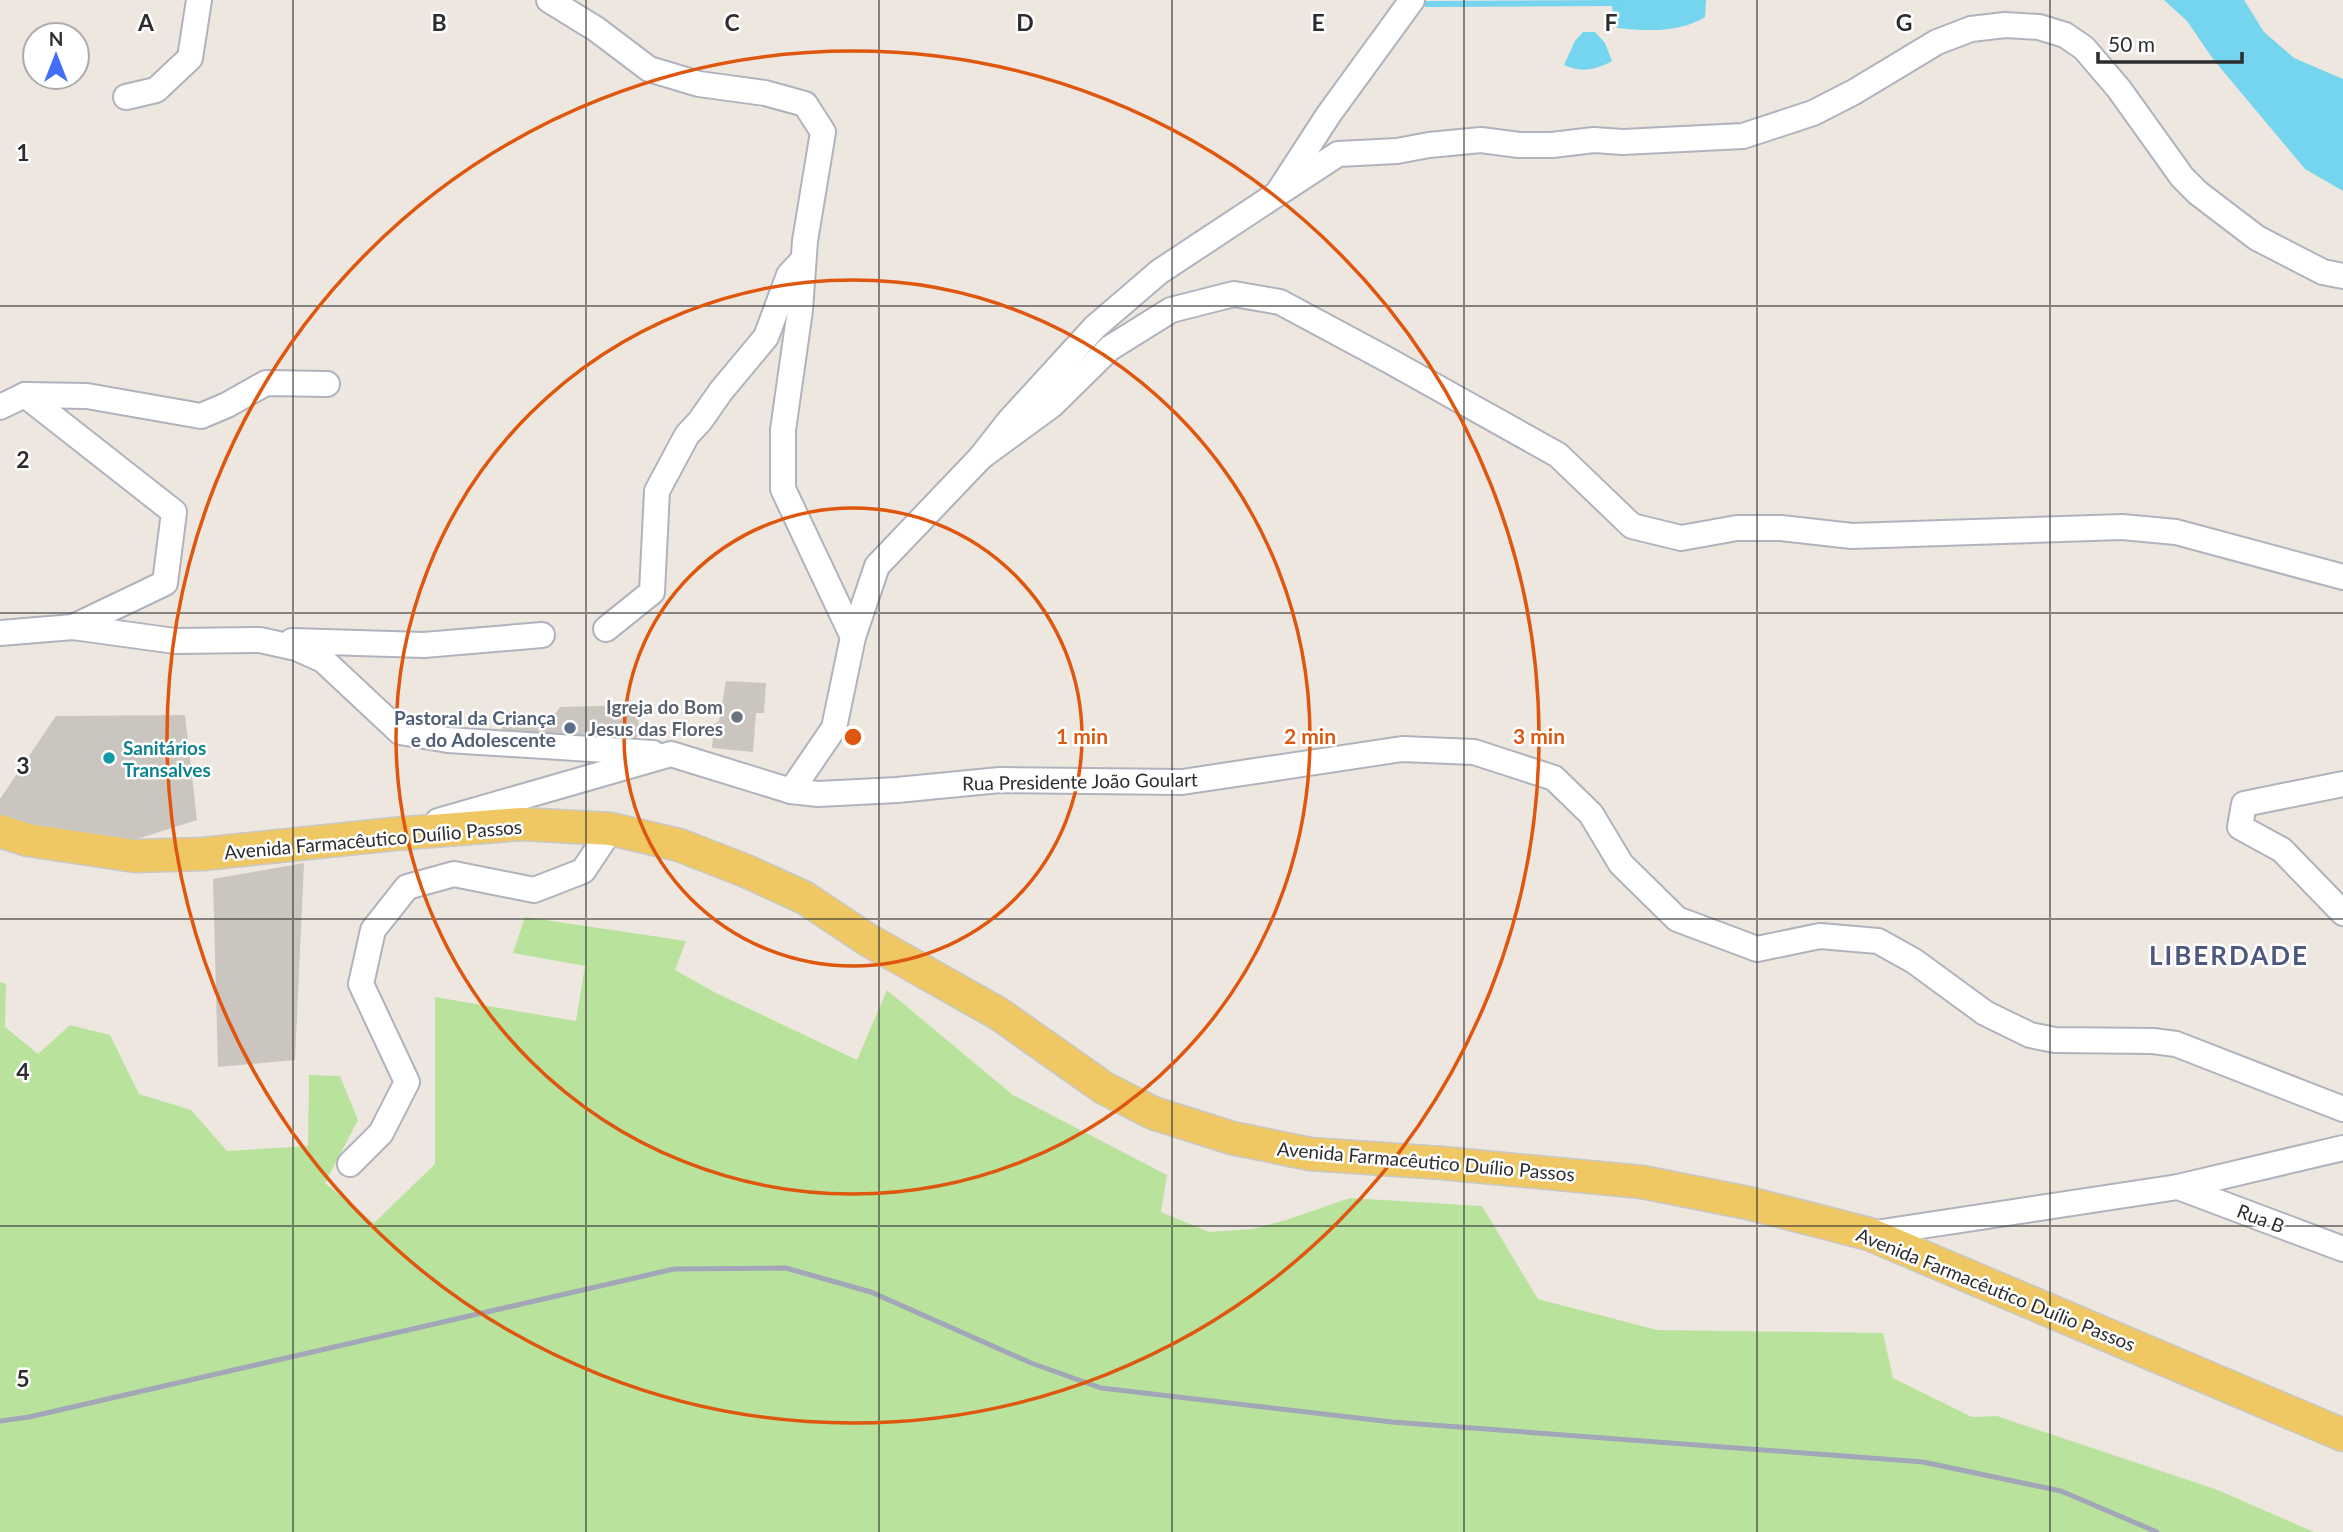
<svg xmlns="http://www.w3.org/2000/svg" width="2343" height="1532" font-family="Lato,sans-serif">
<style>
.green{fill:#b9e39d}
.water{fill:#75d4ee}
.lines{fill:none;stroke-linecap:round;stroke-linejoin:round}
.stream{stroke:#75d4ee;stroke-width:6}
.building{fill:#cac5be}
.minor-casing{stroke:#b0b3bd;stroke-width:28}
.major-casing{stroke:#c8c8c8;stroke-width:35}
.minor{stroke:#fff;stroke-width:24}
.major{stroke:#f0c863;stroke-width:32}
.rail{stroke:#a2a6b7;stroke-width:5}
.grid{fill:none;stroke:#2d2d2d;stroke-width:2;stroke-opacity:0.55}
.ring{fill:none;stroke:#df570e;stroke-width:3.5}
.worship-dot{fill:#6b7280;stroke:#fff;stroke-width:2.5}
.service-dot{fill:#5c6f8a;stroke:#fff;stroke-width:2.5}
.culture-dot{fill:#0f9aa8;stroke:#fff;stroke-width:2.5}
.labels{text-anchor:middle;dominant-baseline:central;stroke-width:5;stroke-linejoin:round;paint-order:stroke}
.worship-label{font-size:19px;font-weight:bold;fill:#5b616d;stroke:#fff;text-anchor:end}
.service-label{font-size:19px;font-weight:bold;fill:#4e5e75;stroke:#fff;text-anchor:end}
.culture-label{font-size:19px;font-weight:bold;fill:#0d838f;stroke:#fff;text-anchor:start}
.street-label{font-size:19px;fill:#2d2d2d;stroke:#fff}
.district-label{font-size:26px;font-weight:bold;letter-spacing:2px;fill:#4d587e;stroke:#fff}
.grid-label{font-size:23px;text-anchor:middle;font-weight:bold;fill:#2d2d2d;stroke:#fff;stroke-width:5;stroke-linejoin:round;paint-order:stroke}
.centre{fill:#df570e;stroke:#fff;stroke-width:3.5}
.ring-label{font-size:21px;text-anchor:middle;font-weight:bold;fill:#df570e;stroke:#fff;stroke-width:5;stroke-linejoin:round;paint-order:stroke}
</style>
<rect width="100%" height="100%" fill="#eee7e0"/>
<polygon class="green" points="525,917 686,941 675,970 716,993 857,1060 887,990 1013,1095 1167,1175 1161,1212 1209,1232 1253,1229 1286,1220 1350,1198 1482,1206 1538,1299 1657,1330 1883,1333 1893,1378 1972,1417 1997,1416 2218,1490 2314,1532 0,1532 0,982 6,984 5,1027 38,1054 70,1025 110,1035 139,1094 191,1110 227,1151 308,1146 309,1075 340,1076 358,1120 325,1183 374,1223 435,1164 435,997 576,1021 585,966 513,953"/>
<g class="water">
<path d="M1612,0H1706L1705,17C1680,33 1646,31 1617,28L1613,21Z"/>
<polygon points="2164,0 2244,0 2264,32 2294,58 2343,79 2343,191 2305,169 2213,59 2187,21"/>
<path d="M1583,32H1595L1605,43L1612,61C1596,70 1581,73 1564,65L1575,41Z"/>
</g>
<g class="lines">
<polyline class="stream" points="1419,0 1426,4 1619,3"/>
</g>
<g class="building">
<polygon points="726,681 766,683 764,713 756,713 753,752 712,748 714,724 719,721"/>
<polygon points="641,705 636,745 502,739 502,718 556,713 560,707"/>
<polygon points="185,715 197,820 137,839 63,836 0,816 0,799 56,716"/>
<polygon points="304,863 295,1060 218,1067 213,879"/>
</g>
<g class="lines">
<g class="minor-casing">
<g id="minor">
<polyline points="549,0 596,29 649,69 699,84 765,93 805,104 823,132 805,241 800,310 783,430 783,489 853,637"/>
<polyline points="126,97 156,90 190,58 199,0"/>
<polyline points="1277,194 1338,154 1397,151 1429,145 1481,140 1519,145 1552,145 1594,140 1623,142 1743,136 1813,113 1854,92 1937,42 1971,29 2005,25 2039,27 2065,35 2084,48 2119,89 2182,177 2198,193 2257,238 2323,272 2343,276"/>
<polyline points="25,395 174,512 165,583 73,627"/>
<polyline points="0,407 25,395 87,396 201,416 227,405 266,383 327,384"/>
<polyline points="981,457 1052,405 1110,348 1171,310 1234,294 1280,302 1388,360 1558,455 1632,526 1681,538 1737,528 1781,528 1852,536 2122,527 2176,532 2343,577"/>
<polyline points="606,629 652,592 657,491 687,435 700,421 721,391 766,337 789,275 803,260"/>
<polyline points="0,633 73,627 175,641 260,640 296,648 323,660 400,732 448,740 653,753"/>
<polyline points="292,641 424,645 542,635"/>
<polyline points="2343,784 2244,804 2240,827 2282,850 2343,913"/>
<polyline points="791,791 834,728 853,637 877,566 981,457 1010,420 1095,327 1159,272 1277,194 1329,114 1412,0"/>
<polyline points="438,821 671,754 791,791 818,794 897,790 1000,780 1182,782 1402,749 1474,752 1554,778 1591,814 1621,864 1677,919 1757,949 1820,936 1878,941 1914,961 1985,1013 2030,1035 2055,1040 2153,1041 2176,1044 2343,1109"/>
<polyline points="350,1164 381,1133 407,1082 361,984 373,930 407,887 454,874 534,890 583,871 611,829"/>
<polyline points="2178,1187 2343,1249"/>
<polyline points="1869,1234 2178,1187 2343,1148"/>
</g>
</g>
<g class="major-casing">
<polyline id="major" points="0,831 28,840 135,856 203,854 394,834 521,824 611,829 679,845 746,871 805,898 868,940 999,1014 1104,1088 1153,1113 1232,1138 1310,1154 1442,1163 1642,1182 1748,1203 1869,1234 2343,1435"/>
</g>
<use href="#minor" class="minor"/>
<use href="#major" class="major"/>
<polyline class="rail" points="0,1421 29,1417 674,1269 786,1268 871,1292 1031,1363 1101,1388 1392,1422 1923,1462 2061,1491 2157,1532"/>
</g>
<path class="grid" d="M293,0V1532M586,0V1532M879,0V1532M1172,0V1532M1464,0V1532M1757,0V1532M2050,0V1532M0,306H2343M0,613H2343M0,919H2343M0,1226H2343"/>
<g class="ring">
<circle cx="853" cy="737" r="229"/>
<circle cx="853" cy="737" r="457"/>
<circle cx="853" cy="737" r="686"/>
</g>
<circle class="worship-dot" cx="737" cy="717" r="7"/>
<circle class="service-dot" cx="570" cy="728" r="7"/>
<circle class="culture-dot" cx="109" cy="758" r="7"/>
<g class="labels">
<g class="worship-label">
<text x="723" y="706">Igreja do Bom<tspan x="723" dy="22">Jesus das Flores</tspan></text>
</g>
<g class="service-label">
<text x="556" y="717">Pastoral da Criança<tspan x="556" dy="22">e do Adolescente</tspan></text>
</g>
<g class="culture-label">
<text x="123" y="747">Sanitários<tspan x="123" dy="22">Transalves</tspan></text>
</g>
<g class="street-label">
<text transform="translate(1080 781) rotate(-1)">Rua Presidente João Goulart</text>
<text transform="translate(373 839) rotate(-5)">Avenida Farmacêutico Duílio Passos</text>
<text transform="translate(1426 1161) rotate(5)">Avenida Farmacêutico Duílio Passos</text>
<text transform="translate(2261 1218) rotate(21)">Rua B</text>
<text transform="translate(1996 1289) rotate(22)">Avenida Farmacêutico Duílio Passos</text>
</g>
<g class="district-label">
<text x="2229" y="955">LIBERDADE</text>
</g>
</g>
<g class="grid-label">
<text x="146" y="31">A</text>
<text x="439" y="31">B</text>
<text x="732" y="31">C</text>
<text x="1025" y="31">D</text>
<text x="1318" y="31">E</text>
<text x="1611" y="31">F</text>
<text x="1904" y="31">G</text>
<text x="23" y="161">1</text>
<text x="23" y="468">2</text>
<text x="23" y="774">3</text>
<text x="23" y="1080">4</text>
<text x="23" y="1387">5</text>
</g>
<circle cx="853" cy="737" r="10" class="centre"/>
<g class="ring-label">
<text x="1082" y="744">1 min</text>
<text x="1310" y="744">2 min</text>
<text x="1539" y="744">3 min</text>
</g>
<g transform="translate(56 56)"><circle r="33" fill="#ffffff" stroke="#ababab" stroke-width="2"/>
<path d="M0-5L12 26L0 18L-12 26Z" fill="#436ef8"/>
<text y="-10" font-size="19" font-weight="bold" text-anchor="middle" fill="#2d2d2d">N</text>
</g>
<path d="M2098 52v10h144v-10" fill="none" stroke="#2d2d2d" stroke-width="3.5"/>
<text x="2108" y="52" font-size="21" fill="#2d2d2d" stroke="#ffffff" stroke-width="5" paint-order="stroke">50 m</text>
</svg>
